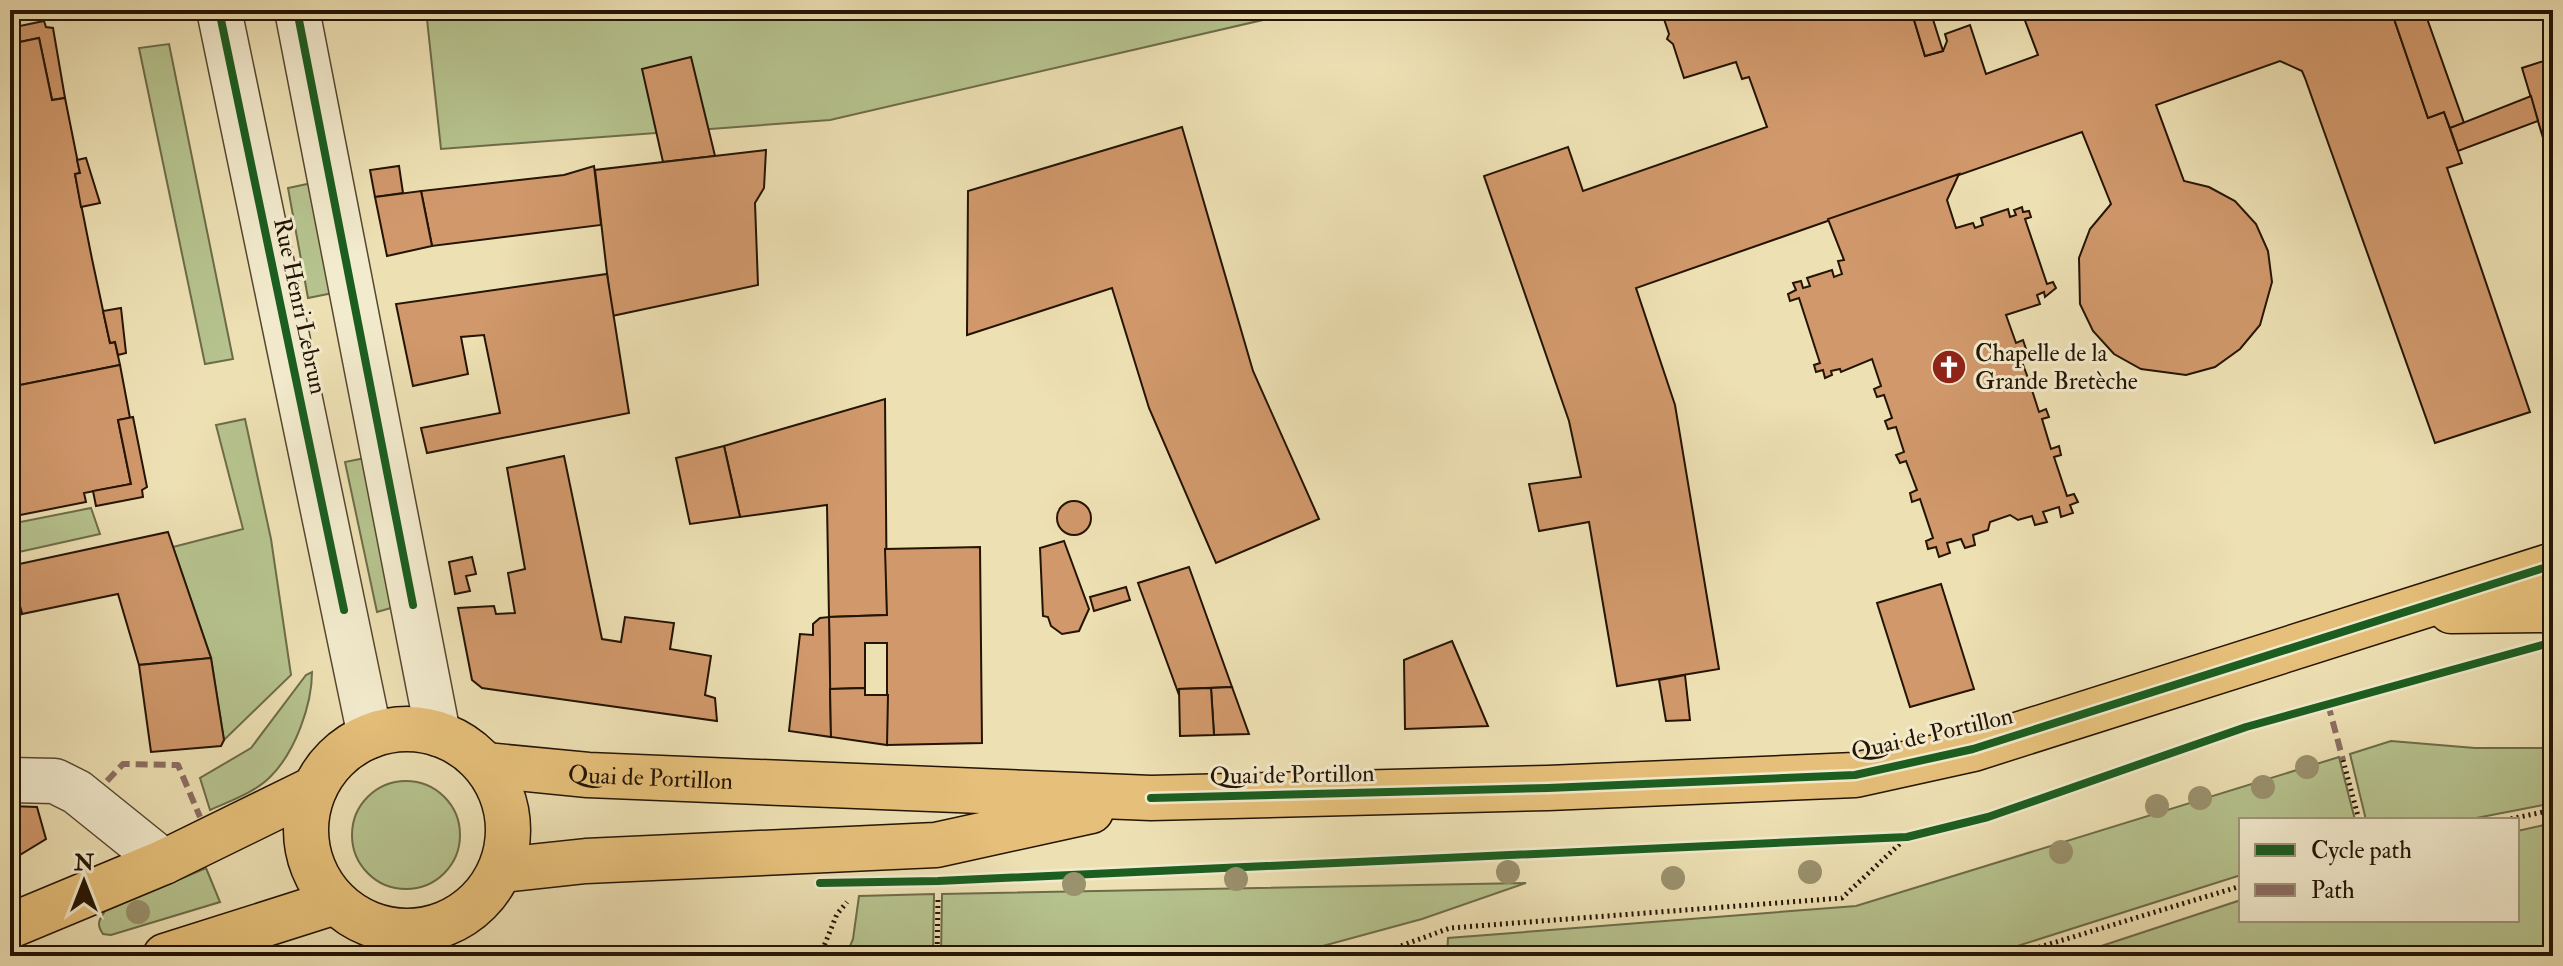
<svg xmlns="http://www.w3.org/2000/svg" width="2563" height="966" font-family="'IM FELL Double Pica',serif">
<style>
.green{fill:#b6c38e;stroke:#6d6c49;stroke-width:2}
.building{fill:#d0986b;stroke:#241404;stroke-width:2}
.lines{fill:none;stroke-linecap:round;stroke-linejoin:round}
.tertiary-casing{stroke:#564730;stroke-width:47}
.primary-casing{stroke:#241404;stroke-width:47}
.path{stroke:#241404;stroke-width:5;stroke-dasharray:2 4;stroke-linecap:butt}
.tertiary{stroke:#f3ebce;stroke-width:44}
.primary{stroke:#e6c07a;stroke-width:44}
.quiet{stroke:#8d6e63;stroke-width:6;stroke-dasharray:12 6;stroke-linecap:butt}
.cycleway-casing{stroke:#f3ebce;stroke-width:13}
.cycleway{stroke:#1b5e20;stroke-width:8}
.tree{fill:#9a916d}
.labels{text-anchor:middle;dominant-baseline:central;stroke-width:6;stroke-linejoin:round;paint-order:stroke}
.street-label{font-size:24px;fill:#241404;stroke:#f3ebce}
.poi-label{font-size:24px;fill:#241404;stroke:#f3ebce;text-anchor:start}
</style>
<rect width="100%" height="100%" fill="#ede0b3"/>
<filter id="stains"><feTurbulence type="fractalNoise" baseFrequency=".0025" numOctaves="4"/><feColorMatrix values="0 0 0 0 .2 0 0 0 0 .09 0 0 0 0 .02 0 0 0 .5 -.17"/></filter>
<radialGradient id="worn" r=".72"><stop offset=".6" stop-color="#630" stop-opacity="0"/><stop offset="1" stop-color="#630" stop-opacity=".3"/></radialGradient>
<g class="green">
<polygon points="426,10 1306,10 830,120 441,149"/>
<polygon points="169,44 233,359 205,364 139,48"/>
<polygon points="312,183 333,293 308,298 288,188"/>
<polygon points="245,419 271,539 291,675 224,740 211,658 173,547 243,529 216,425"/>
<polygon points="370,457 398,606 377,612 345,462"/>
<polygon points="91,508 100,534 10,554 10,524"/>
<path d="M312,672C312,705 295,752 271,776C256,792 230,801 210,810L200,778L251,748L306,675Z"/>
<polygon points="2391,741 2475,748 2553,748 2553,803 2466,820 2366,820 2350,754"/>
<polygon points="2339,757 2355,820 2241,820 2241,875 1986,956 1447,956 1448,938 1856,906"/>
<circle cx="406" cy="835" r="54"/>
<polygon points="2553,823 2553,956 2071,956 2241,900 2241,920 2517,920 2517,831"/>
<path d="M206,868L220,902L111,935L103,934C96,924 99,920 105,911Z"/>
<polygon points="1526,883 1422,919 1286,956 941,956 942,894"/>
<polygon points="934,894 933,956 846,956 853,939 859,896"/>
</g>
<g class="building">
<polygon points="1661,10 1911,10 1925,56 1943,51 1947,41 1945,34 1970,25 1986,74 2038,55 2021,10 2391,10 2428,118 2444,112 2462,163 2447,168 2530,412 2435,443 2305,78 2302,71 2280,61 2156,105 2184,181 2209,187 2235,201 2256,224 2268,251 2272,282 2260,325 2240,349 2215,367 2186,375 2141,369 2114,354 2093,331 2080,304 2079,258 2090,229 2111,204 2082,132 1636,288 1675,405 1719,669 1617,686 1589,522 1539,531 1529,484 1581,477 1569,421 1484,176 1568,147 1583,191 1767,127 1749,77 1742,79 1736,62 1684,78 1673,44 1667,39 1669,34"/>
<polygon points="1911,10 1930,10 1943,51 1925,56"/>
<polygon points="2391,10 2424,10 2464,123 2450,128 2444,112 2428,118"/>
<polygon points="44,21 46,27 53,28 65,98 52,100 39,38 10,44 10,28"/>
<polygon points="39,38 52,100 65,98 80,173 75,174 92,259 110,343 115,342 120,365 10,387 10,44"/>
<polygon points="691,57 715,156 663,162 642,69"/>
<polygon points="2553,58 2553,171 2522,68"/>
<polygon points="2531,96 2538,121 2458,151 2450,128"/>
<polygon points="1182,127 1253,371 1319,519 1216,563 1149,408 1112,288 967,335 968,191"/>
<polygon points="766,150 764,188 755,203 758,285 612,316 595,170"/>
<polygon points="86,158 100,203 81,207 75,174 80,173 77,160"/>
<polygon points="399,166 403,193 375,197 370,170"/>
<polygon points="594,166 601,225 432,246 421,191 564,175"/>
<polygon points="1959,174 1947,200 1956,228 1973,223 1975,228 1983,225 1981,218 2008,209 2010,217 2016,215 2014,210 2022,207 2023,212 2029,211 2031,217 2025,219 2047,284 2053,282 2056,288 2045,297 2044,292 2037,295 2040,304 2006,315 2016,343 2023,340 2026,349 2018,351 2028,378 2035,375 2038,385 2031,387 2039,412 2046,409 2049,417 2042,419 2051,449 2059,446 2061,455 2054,457 2067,496 2074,494 2078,502 2070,505 2073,513 2061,517 2059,507 2043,512 2047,522 2035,525 2032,516 2018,520 2010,515 1990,522 1988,530 1973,535 1975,545 1965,548 1961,539 1947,543 1950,553 1939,557 1936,547 1928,549 1926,541 1933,538 1920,499 1912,502 1910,493 1917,490 1906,461 1900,463 1896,455 1904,452 1896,427 1888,429 1885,421 1892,418 1884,395 1877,397 1874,389 1881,386 1872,359 1841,372 1840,369 1831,371 1832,375 1825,378 1823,370 1816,372 1814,365 1820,363 1799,298 1790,301 1788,294 1796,290 1793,283 1801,281 1803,288 1810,286 1807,278 1832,270 1834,277 1842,274 1838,261 1844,260 1828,219"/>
<polygon points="421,191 432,246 387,256 375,197"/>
<polygon points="607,274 629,413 427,453 421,428 500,413 484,335 461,337 468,374 413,386 396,304"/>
<polygon points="121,308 126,353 118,355 115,342 110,343 103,311"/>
<polygon points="120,365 130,418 118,420 131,484 84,493 86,502 10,517 10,387"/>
<polygon points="885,399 887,615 829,617 827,505 740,517 724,446"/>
<polygon points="133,417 147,487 142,490 143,497 96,506 93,491 131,484 118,420"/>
<polygon points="724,446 740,517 690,524 676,458"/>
<polygon points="564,456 602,639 621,642 625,617 674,623 670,649 711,656 705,695 715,698 717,721 482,688 472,680 458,608 494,606 496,614 515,613 508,573 525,569 507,468"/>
<circle cx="1074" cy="518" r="17"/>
<polygon points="168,532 211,658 139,665 118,594 22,614 10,566"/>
<polygon points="1064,541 1089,609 1079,631 1062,634 1051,626 1048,617 1043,616 1040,548"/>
<polygon points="980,547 982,743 887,745 887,643 865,643 865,688 830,689 829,617 887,615 885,549"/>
<polygon points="472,557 476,574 466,576 470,591 455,594 449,562"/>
<polygon points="1189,567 1232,687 1179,689 1179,695 1138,583"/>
<polygon points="10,573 22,614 10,617"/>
<polygon points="1941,584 1974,689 1910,707 1877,603"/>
<polygon points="1126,587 1130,600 1094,611 1090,597"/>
<polygon points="829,617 831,737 789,731 800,634 813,635 813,624 820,618"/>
<polygon points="1452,641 1488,726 1405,729 1404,660"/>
<polygon points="211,658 224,740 221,746 151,752 139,665"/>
<polygon points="1685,675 1690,720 1666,721 1659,680"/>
<polygon points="1232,687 1249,734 1214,735 1211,688"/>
<polygon points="865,688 865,695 888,695 887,745 831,737 830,689"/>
<polygon points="1211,688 1214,735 1180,736 1179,689"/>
<polygon points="10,806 37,807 46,839 10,861"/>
</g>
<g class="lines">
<g class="tertiary-casing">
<g id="tertiary">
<polyline points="219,10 370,736"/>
<polyline points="297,10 438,734"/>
<polyline points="10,780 55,781 77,792 164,862"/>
</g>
</g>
<g class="primary-casing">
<g id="primary">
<polyline points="2451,611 2553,610"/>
<circle cx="407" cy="830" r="101"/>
<path id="s1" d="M485,765L588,775L1151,798L1548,788L1855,775L1973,749L2553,565"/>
<polyline points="502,870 586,861 936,845 1091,811"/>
<polyline points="10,926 164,862 315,788"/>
<polyline points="165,956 335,902"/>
</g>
</g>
<g class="path">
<polyline points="2343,760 2359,820"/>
<polyline points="2505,820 2553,810"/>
<polyline points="437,926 443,956"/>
<polyline points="820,956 837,914 847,902"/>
<polyline points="937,956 938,898"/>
<polyline points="1373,956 1450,928 1842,898 1907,837"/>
<polyline points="2010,956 2241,886"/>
</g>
<use href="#tertiary" class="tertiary"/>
<use href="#primary" class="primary"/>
<g class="quiet">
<polyline points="2328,704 2343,760"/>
<polyline points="107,781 123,764 178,765 200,817"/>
</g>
<g class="cycleway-casing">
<g id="cycleway">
<polyline points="219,10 344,610"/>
<polyline points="297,10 413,605"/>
<polyline points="1151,798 1548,788 1855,775 1973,749 2553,565"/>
<polyline points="820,883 938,881 1907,837 1988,817 2246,727 2553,642"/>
</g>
</g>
<use href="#cycleway" class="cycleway"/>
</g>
<g class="tree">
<circle cx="2307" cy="767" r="12"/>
<circle cx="2263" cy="787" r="12"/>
<circle cx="2200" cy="798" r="12"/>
<circle cx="2157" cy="806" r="12"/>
<circle cx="2061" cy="852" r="12"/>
<circle cx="1508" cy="872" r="12"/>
<circle cx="1810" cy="872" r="12"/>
<circle cx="1673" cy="878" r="12"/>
<circle cx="1236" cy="879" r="12"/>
<circle cx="1074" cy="884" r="12"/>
<circle cx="138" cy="912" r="12"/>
</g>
<defs>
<g id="church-disc" transform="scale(1.8)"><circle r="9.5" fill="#8f2418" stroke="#f3ebce"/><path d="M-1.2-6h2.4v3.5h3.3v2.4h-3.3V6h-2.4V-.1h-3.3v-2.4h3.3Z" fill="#fff"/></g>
</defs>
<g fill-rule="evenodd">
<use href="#church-disc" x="1949" y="367"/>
</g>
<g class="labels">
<g class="street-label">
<text transform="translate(300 306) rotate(78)">Rue Henri Lebrun</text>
<text transform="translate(1932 734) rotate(-13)">Quai de Portillon</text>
<text transform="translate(1292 775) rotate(-1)">Quai de Portillon</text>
<text stroke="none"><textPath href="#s1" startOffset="166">Quai de Portillon</textPath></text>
</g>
<g class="poi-label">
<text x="1975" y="353">Chapelle de la<tspan x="1975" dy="28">Grande Bretèche</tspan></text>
</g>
</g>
<rect width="2563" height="966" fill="none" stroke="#ede0b3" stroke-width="40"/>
<rect x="12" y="12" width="2539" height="942" fill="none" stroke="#241404" stroke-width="4"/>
<rect x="20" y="20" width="2523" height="926" fill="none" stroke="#241404" stroke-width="2"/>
<rect x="2239" y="818" width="280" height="104" fill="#f3ebce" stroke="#a0957d" stroke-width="2"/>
<rect x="2255" y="844" width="40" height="12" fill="#1b5e20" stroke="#a0957d" stroke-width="2"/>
<text x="2311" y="858" font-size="24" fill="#241404">Cycle path</text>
<rect x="2255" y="884" width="40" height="12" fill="#8d6e63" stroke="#a0957d" stroke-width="2"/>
<text x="2311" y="898" font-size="24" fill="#241404">Path</text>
<g transform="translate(84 882)" stroke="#f3ebce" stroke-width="6" paint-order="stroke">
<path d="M0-6L14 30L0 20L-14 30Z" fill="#241404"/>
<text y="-12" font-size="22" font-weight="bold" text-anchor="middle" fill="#241404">N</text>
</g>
<rect width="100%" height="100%" filter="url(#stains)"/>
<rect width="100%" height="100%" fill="url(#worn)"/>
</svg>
